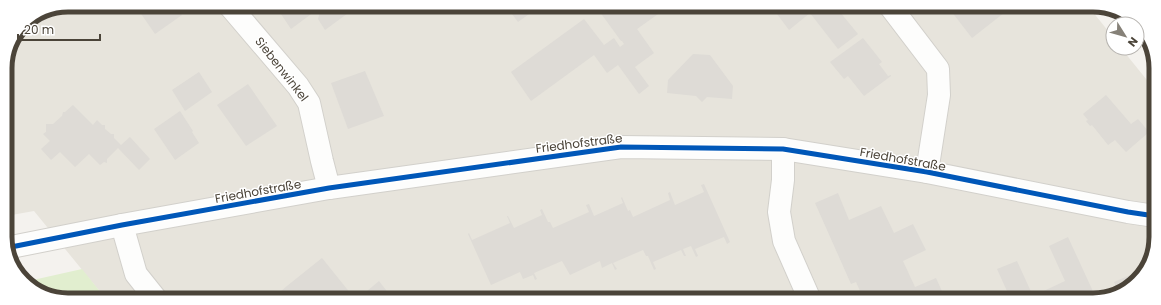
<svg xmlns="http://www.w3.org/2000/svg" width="1161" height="305" font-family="Poppins,sans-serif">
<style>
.residential{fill:#e7e4dc}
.green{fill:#e1eecf}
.building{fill:#dedbd6}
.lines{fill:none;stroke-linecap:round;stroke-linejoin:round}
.minor-casing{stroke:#d2d0cb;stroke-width:24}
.minor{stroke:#fdfdfc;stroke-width:22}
.cycleway-casing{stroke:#fff;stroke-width:8}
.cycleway{stroke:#0057b8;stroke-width:5}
.labels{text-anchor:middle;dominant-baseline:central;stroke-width:3;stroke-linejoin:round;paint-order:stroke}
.street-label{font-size:12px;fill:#4b4439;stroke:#fff}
.rim{fill:none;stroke:#4b4439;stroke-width:5}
</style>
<rect width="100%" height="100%" fill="#f4f2ee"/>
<polygon class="residential" points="68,5 1088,6 1113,37 1113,48 1121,48 1155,90 1155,249 1134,284 1097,300 106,299 34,211 6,216 5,64 24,23"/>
<polygon class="green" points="82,269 106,299 56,299 24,282"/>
<g class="building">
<polygon points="135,5 175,5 182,15 155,34"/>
<polygon points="275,5 353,5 355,8 325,30 318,19 320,12 318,9 291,29"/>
<polygon points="506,6 538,6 539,7 518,22"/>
<polygon points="600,6 657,6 661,12 637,29 654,53 635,67 649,86 639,94 618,65 607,73 594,55 531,101 511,72 584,19 604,45 614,38 620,47 624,44 622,41 621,41 597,8"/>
<polygon points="771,6 835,6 858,34 838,49 810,13 789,30"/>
<polygon points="949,6 1007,6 1009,9 972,38 948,7"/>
<polygon points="863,38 882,62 879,64 888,76 891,75 891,76 864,96 848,76 844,79 830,62"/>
<polygon points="693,54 710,55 733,86 732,99 707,97 702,102 696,96 667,93 668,80"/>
<polygon points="365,71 384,116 348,129 331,83"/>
<polygon points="199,72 212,92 185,111 172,90"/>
<polygon points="248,84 277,126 246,146 217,105"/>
<polygon points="1106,95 1131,124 1138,119 1149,132 1126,152 1115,140 1108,145 1092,125 1090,126 1086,121 1088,120 1083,114"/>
<polygon points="73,105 93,125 97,120 102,125 105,125 105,129 111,134 114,134 114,138 121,145 130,137 150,159 139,170 118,148 107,159 107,163 104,162 100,165 89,154 75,167 60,152 51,160 41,149 50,141 43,134 46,132 46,124 53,124 62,116 63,112 65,112"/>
<polygon points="180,111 193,131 192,132 199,143 175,160 154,129"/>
<polygon points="704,184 730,242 727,244 724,237 695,249 698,256 696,257 691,246 683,249 686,256 684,256 681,250 653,262 656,269 654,270 648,256 646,256 643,250 613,263 617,269 615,270 612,263 602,268 600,261 570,275 562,261 534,273 537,279 535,280 533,275 523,279 520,272 491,285 468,234 469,233 472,240 510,223 507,216 508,216 514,228 542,215 540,210 542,209 548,222 550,222 553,228 589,212 586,205 589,204 594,216 623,203 621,198 622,197 628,211 630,210 633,217 670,200 668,193 670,192 675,205 704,192 701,185"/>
<polygon points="838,193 849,220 881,206 894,233 913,224 926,250 903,261 915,287 936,278 946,300 864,300 856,282 851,284 815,203"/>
<polygon points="1068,237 1097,300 1011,300 997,269 1017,261 1033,296 1065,281 1049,246"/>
<polygon points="322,258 355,299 272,299 287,286"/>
<polygon points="1144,269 1134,284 1118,291 1114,282"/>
<polygon points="379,281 393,299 363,299 361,296"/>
</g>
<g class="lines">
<g class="minor-casing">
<g id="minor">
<polyline points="229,5 298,86 309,103 322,161 329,188"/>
<polyline points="890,6 938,69 939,95 927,172"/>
<polyline points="783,149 783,180 779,212 784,241 810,300"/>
<polyline points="122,225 136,274 156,299"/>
<polyline points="6,248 122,225 329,188 621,147 783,149 927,172 1128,212 1155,216"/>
</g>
</g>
<use href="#minor" class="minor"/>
<g class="cycleway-casing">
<polyline id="cycleway" points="6,248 122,225 329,188 621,147 783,149 927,172 1128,212 1155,216"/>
</g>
<use href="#cycleway" class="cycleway"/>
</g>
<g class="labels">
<g class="street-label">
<text transform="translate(282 69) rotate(52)">Siebenwinkel</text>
<text transform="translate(579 143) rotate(-7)">Friedhofstraße</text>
<text transform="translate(903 159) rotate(10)">Friedhofstraße</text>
<text transform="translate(258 191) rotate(-10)">Friedhofstraße</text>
</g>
</g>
<path d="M0 0H1161V305H0ZM68 12H1093A56 56 0 0 1 1149 68V237A56 56 0 0 1 1093 293H68A56 56 0 0 1 12 237V68A56 56 0 0 1 68 12Z" fill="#fff" fill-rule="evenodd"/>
<path class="rim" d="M68 12H1093A56 56 0 0 1 1149 68V237A56 56 0 0 1 1093 293H68A56 56 0 0 1 12 237V68A56 56 0 0 1 68 12Z"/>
<g transform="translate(1125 36) rotate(127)"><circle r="19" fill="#ffffff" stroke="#b7b4b0"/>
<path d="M0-3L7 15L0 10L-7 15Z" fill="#868178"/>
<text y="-6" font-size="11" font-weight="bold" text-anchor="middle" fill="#4b4439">N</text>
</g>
<path d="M18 34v6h82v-6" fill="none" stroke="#4b4439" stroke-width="2"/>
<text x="24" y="34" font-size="12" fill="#4b4439" stroke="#ffffff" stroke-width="3" paint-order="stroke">20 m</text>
</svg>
